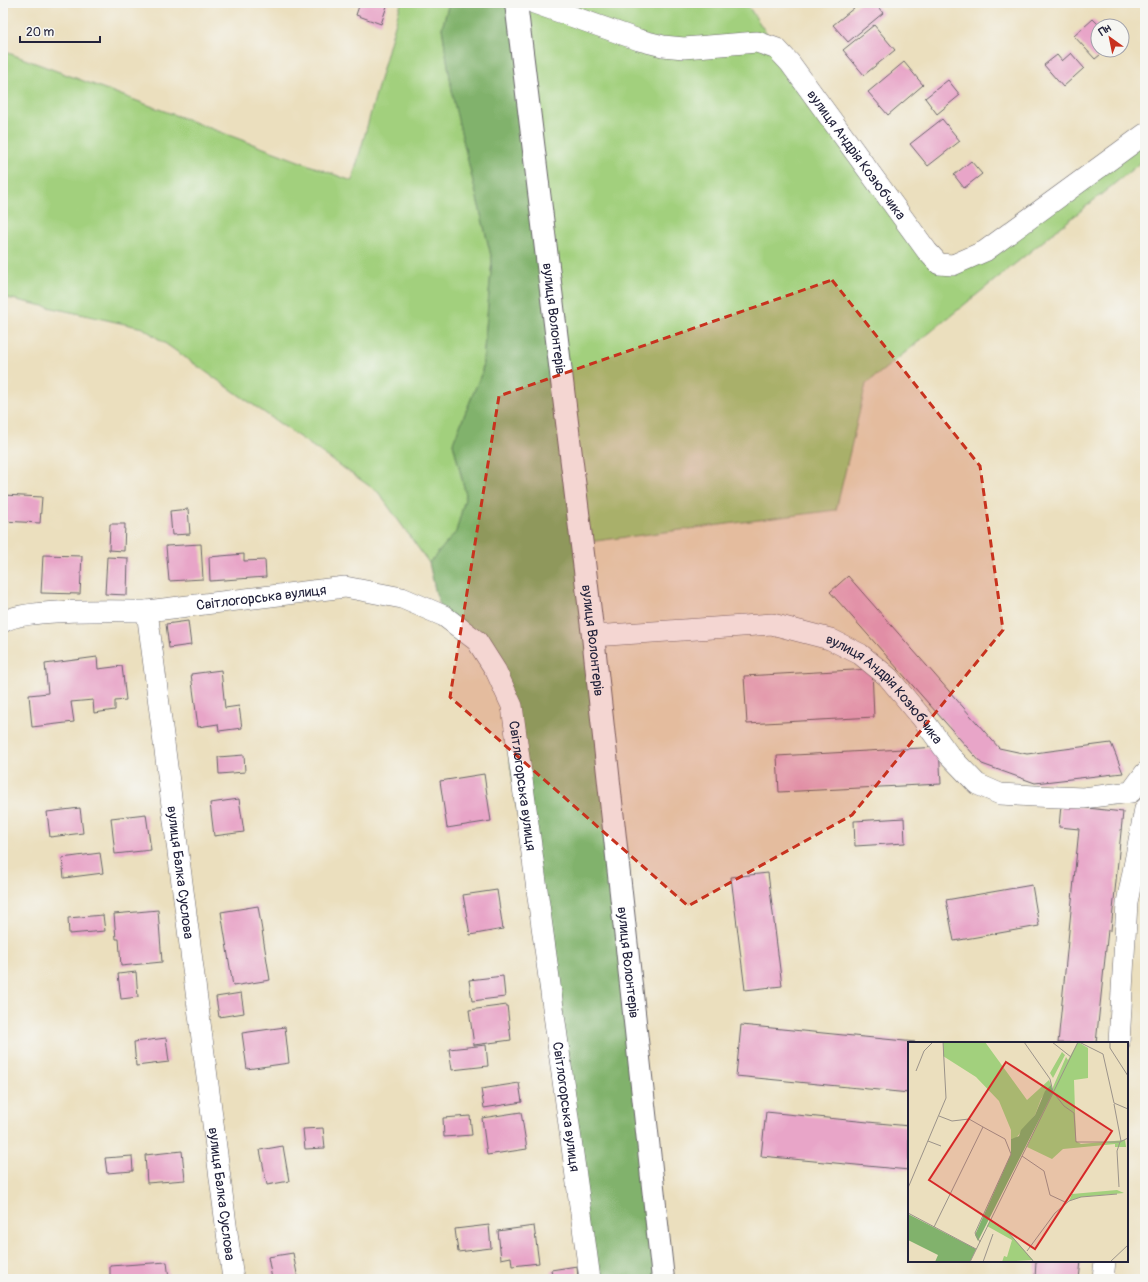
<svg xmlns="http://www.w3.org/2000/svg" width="1148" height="1282" font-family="Pangolin,sans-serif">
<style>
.green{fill:#a2d07d;stroke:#62795c}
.forest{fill:#81b26c;stroke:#526a54}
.building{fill:#e8a5c8}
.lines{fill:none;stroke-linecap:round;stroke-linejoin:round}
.street-casing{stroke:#686469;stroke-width:22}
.secondary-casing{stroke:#686469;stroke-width:24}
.street{stroke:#fff;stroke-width:21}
.secondary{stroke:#fff;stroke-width:22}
.marked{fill:#c8321e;fill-opacity:0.2;stroke:#c8321e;stroke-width:3;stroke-dasharray:8 5;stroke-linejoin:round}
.labels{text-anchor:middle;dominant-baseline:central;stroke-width:3.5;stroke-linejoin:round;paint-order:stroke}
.street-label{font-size:14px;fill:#22223b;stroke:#f6f6f2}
.inset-road{fill:none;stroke:#9b938a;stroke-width:1}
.view{fill:#d62828;fill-opacity:0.15;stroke:#d62828;stroke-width:2}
.inset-edge{fill:none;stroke:#22223b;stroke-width:2}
</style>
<rect width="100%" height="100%" fill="#f6f6f2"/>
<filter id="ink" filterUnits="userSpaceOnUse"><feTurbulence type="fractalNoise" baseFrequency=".025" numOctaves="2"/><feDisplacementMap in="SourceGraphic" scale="8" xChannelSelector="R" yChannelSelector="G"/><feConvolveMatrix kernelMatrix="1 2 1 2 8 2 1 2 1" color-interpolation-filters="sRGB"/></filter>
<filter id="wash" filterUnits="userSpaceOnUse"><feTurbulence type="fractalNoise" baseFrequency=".012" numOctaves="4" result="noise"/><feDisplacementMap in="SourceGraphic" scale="16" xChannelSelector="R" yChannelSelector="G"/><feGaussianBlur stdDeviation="0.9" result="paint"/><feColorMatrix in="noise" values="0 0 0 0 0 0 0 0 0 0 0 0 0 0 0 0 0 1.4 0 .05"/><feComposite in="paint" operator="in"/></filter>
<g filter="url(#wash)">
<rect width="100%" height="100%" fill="#ebdfbe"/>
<g class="green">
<polygon points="401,3 449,3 442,28 454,102 492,260 482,372 453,443 466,495 456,532 429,563 378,492 143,328 3,297 3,51 352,181"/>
<polygon points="516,3 746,3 777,49 927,251 953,265 1145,134 1145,159 866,384 836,510 580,543"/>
</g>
<polygon class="forest" points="449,3 516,3 663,1279 590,1279 496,671 444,616 436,594 429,563 456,532 466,495 453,443 482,372 492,260 454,103 442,28"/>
<g id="blocks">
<g class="building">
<polygon points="360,3 388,3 381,24 356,15"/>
<polygon points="860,3 875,3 883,13 848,42 833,25"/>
<polygon points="1093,19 1100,26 1098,26 1098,50 1106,50 1095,59 1074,36"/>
<polygon points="874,25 895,50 864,75 843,50"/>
<polygon points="1071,53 1084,68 1063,87 1044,65 1057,55 1062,61"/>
<polygon points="904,62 923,85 888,115 868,92"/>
<polygon points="948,80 960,95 937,114 925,98"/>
<polygon points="942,119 960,141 928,166 910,144"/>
<polygon points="971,161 982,174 964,188 954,175"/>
<polygon points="3,495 42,497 40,523 3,521"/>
<polygon points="188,509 190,534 172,535 170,511"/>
<polygon points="110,524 125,524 124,551 109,550"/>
<polygon points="201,544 203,579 169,581 166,546"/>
<polygon points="244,554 244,561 265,560 266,577 210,581 209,557"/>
<polygon points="43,555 82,556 80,594 41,593"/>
<polygon points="107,557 128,558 127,595 105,594"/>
<polygon points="848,576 999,748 1027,754 1111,743 1123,773 1035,783 982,764 830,592"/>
<polygon points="188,621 191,645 169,648 166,624"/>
<polygon points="97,657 98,669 122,666 126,700 115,701 115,710 94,713 93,700 71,702 74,722 32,727 29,695 48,693 45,664"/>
<polygon points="872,669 874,717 747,724 744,676"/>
<polygon points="221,670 225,708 239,706 242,728 219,731 218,724 198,727 191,674"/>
<polygon points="939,747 941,784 779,792 777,756"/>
<polygon points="244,755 245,772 219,774 218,757"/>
<polygon points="484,774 491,821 447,828 440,781"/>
<polygon points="239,799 244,832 214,836 210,803"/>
<polygon points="1061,805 1123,812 1111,930 1108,930 1096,1043 1058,1043 1079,829 1059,827"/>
<polygon points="80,808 83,833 50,837 47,812"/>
<polygon points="146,814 151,850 115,854 111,818"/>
<polygon points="904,818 905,843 855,846 854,821"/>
<polygon points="100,853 103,873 64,878 62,858"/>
<polygon points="768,873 782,986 745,990 731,877"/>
<polygon points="1032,885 1039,926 954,941 946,900"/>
<polygon points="497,890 503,929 470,935 463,895"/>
<polygon points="258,906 270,980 233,986 221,912"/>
<polygon points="158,910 162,962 121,966 119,939 116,939 114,914"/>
<polygon points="103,915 105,931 69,934 68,918"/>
<polygon points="136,972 138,997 121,999 118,974"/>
<polygon points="503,976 505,997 472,1001 469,980"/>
<polygon points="241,993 244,1013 219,1017 216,997"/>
<polygon points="507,1005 511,1040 474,1045 469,1010"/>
<polygon points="741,1025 915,1042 909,1043 909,1093 736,1076"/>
<polygon points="285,1027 289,1063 247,1069 242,1033"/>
<polygon points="166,1038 169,1062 136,1066 134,1042"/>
<polygon points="486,1045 488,1066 452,1070 449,1049"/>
<polygon points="519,1083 522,1102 484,1108 481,1089"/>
<polygon points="521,1112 527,1149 487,1155 482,1118"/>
<polygon points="766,1112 909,1126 909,1170 761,1156"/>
<polygon points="470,1116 472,1135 444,1137 443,1118"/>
<polygon points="323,1128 325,1148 305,1149 303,1129"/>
<polygon points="283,1146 289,1181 267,1185 260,1150"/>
<polygon points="182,1151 185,1180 147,1183 145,1155"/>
<polygon points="132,1156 133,1171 107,1173 105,1158"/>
<polygon points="489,1225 491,1248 458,1252 455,1229"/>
<polygon points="534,1226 539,1263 512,1266 511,1257 501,1259 498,1231"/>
<polygon points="293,1253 298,1279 272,1279 268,1257"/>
<polygon points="1036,1261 1081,1261 1079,1279 1035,1279"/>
<polygon points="167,1262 169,1279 110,1279 110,1266"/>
<polygon points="577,1266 578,1279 553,1279 551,1270"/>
</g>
</g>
</g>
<g filter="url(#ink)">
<use href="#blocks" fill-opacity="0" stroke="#686469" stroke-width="1"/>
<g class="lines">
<g class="street-casing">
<g id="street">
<path id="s1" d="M534,3L639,40L663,46L684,48L757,42L777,49L790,63L927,251L939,264L953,265L985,251L1145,134"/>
<path id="s2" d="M147,611L345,587L402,598L444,616L477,641L496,671L512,706L590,1279"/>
<path id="s3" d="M3,622C23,608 119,611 147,611L233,1279"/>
<path id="s4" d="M593,636L772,624L830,639L860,654L888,677L922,718L949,755L977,784L1000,794L1035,796L1083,798L1131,792L1145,773"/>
<polyline points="1119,1043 1127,903 1145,809"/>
<polyline points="1103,1279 1105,1261"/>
</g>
</g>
<g class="secondary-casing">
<g id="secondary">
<path id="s5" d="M516,3L593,636L663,1279"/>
</g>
</g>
<use href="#street" class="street"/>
<use href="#secondary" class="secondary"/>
</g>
</g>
<path class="marked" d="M832,280L980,466L1003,630L852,815L688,906L450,697L499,396Z"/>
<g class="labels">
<g class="street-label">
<text stroke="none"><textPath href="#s1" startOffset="384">вулиця Андрія Козюбчика</textPath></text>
<text stroke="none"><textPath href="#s5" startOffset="318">вулиця Волонтерів</textPath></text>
<text stroke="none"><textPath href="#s2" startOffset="115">Світлогорська вулиця</textPath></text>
<text stroke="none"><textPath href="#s5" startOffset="642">вулиця Волонтерів</textPath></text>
<text stroke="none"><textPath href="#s4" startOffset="314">вулиця Андрія Козюбчика</textPath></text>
<text stroke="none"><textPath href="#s2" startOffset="499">Світлогорська вулиця</textPath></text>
<text stroke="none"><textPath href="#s3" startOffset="409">вулиця Балка Суслова</textPath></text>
<text stroke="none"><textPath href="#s5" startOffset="966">вулиця Волонтерів</textPath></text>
<text stroke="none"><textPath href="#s2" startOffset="823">Світлогорська вулиця</textPath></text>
<text stroke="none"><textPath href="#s3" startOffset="733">вулиця Балка Суслова</textPath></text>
</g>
</g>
<g transform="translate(908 1042)">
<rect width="220" height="220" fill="#ebdfbe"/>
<path d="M35,0H77L119,58L141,38L143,43L133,57L127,73L108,96L103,97V88L91,59L68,35L35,14ZM170,0L180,6V36L166,38L168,99L173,102L217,98L218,105H207V102L155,107L144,117L119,105L158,15L160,18ZM154,10L157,13L145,36L142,31ZM209,148L216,151L173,155L161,159L164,152ZM82,178L100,190L125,218L94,220L96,214L99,215L104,198L79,184Z" fill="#a2d07d"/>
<path d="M143,43L145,50L70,199L67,193L103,112V97L111,94L113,88L127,73L137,49ZM0,172L68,207L62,220H27L30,213L0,198Z" fill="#81b26c"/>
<path class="inset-road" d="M116,0L142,37L145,50L156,64L166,71L168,100H212L220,96M144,0L163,15M171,0L195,12L206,61L220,67M202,0V6L220,34M8,29L16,9L25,0M206,62L213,99M20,99L33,104M114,114L136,129L142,153L157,160M211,145L209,109L212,100M0,146L38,56L35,0M0,171L68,207M82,178L100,190L126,220M26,185L75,85L61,77L44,79L31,74M72,200L67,191L103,112L97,97L75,85M119,209L147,171L161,159L173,155L209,152M62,220L170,0M75,220L85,192M202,220L220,203"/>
<path class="view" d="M98,20L204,89L127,207L21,138Z"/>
<rect width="220" height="220" class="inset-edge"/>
</g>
<rect width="1148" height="1282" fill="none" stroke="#f6f6f2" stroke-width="16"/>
<g transform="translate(1110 38) rotate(327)"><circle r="19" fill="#f6f6f2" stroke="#a1a1a9"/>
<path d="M0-3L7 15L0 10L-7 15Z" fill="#c8321e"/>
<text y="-6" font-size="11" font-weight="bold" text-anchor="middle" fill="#22223b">Пн</text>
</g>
<path d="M20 36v6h80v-6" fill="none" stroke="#22223b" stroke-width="2"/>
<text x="26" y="36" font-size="12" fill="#22223b" stroke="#f6f6f2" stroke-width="3" paint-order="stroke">20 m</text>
</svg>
